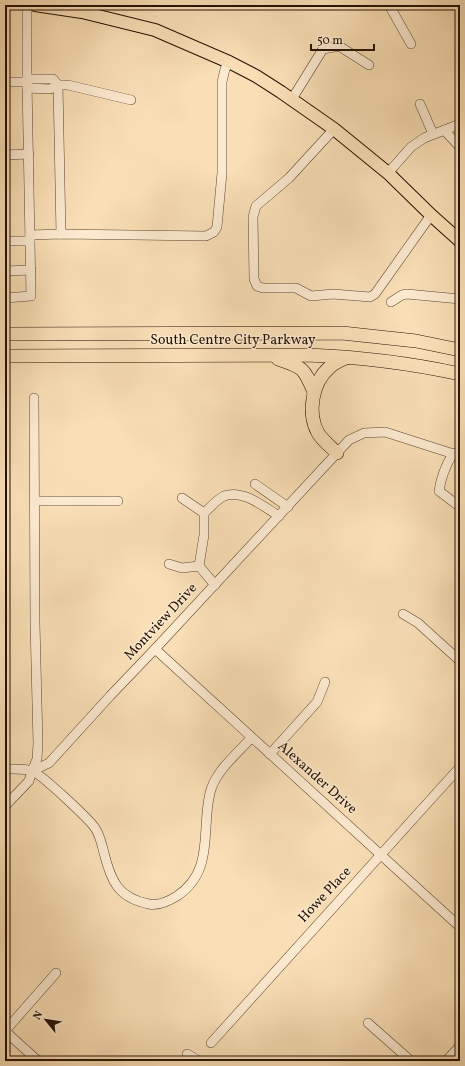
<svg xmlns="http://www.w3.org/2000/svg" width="465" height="1066" font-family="Vollkorn,serif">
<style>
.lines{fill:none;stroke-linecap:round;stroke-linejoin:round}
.minor-casing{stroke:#59442e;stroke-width:10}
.major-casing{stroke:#231100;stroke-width:14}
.highway-casing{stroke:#231100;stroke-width:14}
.minor{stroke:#fcead0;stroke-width:9}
.major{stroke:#fadfb6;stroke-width:12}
.highway{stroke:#fadfb6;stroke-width:13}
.labels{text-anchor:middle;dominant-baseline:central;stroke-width:3;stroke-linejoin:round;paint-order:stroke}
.street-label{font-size:14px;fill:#231100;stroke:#fcead0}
</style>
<rect width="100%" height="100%" fill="#fadfb6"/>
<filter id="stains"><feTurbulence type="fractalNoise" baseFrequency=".005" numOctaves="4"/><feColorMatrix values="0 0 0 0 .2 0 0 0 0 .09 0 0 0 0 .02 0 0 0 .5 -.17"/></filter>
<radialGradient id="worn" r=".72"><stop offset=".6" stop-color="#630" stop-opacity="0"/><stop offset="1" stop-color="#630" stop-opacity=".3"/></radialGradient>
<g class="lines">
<g class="minor-casing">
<g id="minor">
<polyline points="389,5 411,44"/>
<polyline points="27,79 53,79 58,85 61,234"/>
<polyline points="5,82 27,82"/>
<polyline points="27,88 50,89 58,85 68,85 131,100"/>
<polyline points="292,99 323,49 339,46 369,65"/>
<polyline points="420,104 433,134"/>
<polyline points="334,129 289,178 256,206 253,217 254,279 257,286 263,288 296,288 311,296 333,294 370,297 375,294 431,215"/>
<polyline points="444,130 460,147"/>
<polyline points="5,155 29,154"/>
<polyline points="388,173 411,147 424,138 460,124"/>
<polyline points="30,235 61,234 206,236 214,232 217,227 222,173 222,82 225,69 229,62"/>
<polyline points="5,241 30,241"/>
<polyline points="5,271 31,270"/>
<polyline points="5,298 31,296 27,82 27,5"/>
<polyline points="391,302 402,295 407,294 460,299"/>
<path d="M453,453C446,465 441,477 439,491L460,507"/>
<polyline points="255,484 288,507"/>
<polyline points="182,498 204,513 204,535 199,566 215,585"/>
<polyline points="35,501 118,501"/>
<path d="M204,513C210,508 217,499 224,496C243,489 264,507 279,516"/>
<polyline points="169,564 182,568 199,566"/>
<polyline points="403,614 418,623 460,661"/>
<polyline points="155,649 460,927"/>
<polyline points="270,754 317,702 325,682"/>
<path d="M5,769C13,769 24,768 32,771C40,773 90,820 95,828C100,835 102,845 104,853C111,881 118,898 149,904C158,906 169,901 177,896C215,871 201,829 210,793C215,771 237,754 251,738"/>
<polyline points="32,771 37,759 38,744 35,623 34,398"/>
<polyline points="5,806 29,781 32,771 49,763 110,696 155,649 349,440 364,433 385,432 460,456"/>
<polyline points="368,1023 411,1061"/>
<polyline points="5,1031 56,973"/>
<polyline points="5,1031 38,1061"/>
<polyline points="211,1043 460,767"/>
<polyline points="187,1054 199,1061"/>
<polyline points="446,1061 460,1046"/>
</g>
</g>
<g class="major-casing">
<polyline id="major" points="35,5 82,12 155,30 229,62 256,76 281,92 334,129 388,173 431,215 460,241"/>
</g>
<g class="highway-casing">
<g id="highway">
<polyline points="5,334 342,333 416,341 460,350"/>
<path d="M5,356L307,355C359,357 410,363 460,374"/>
<path d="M278,359C303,367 304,368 314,392"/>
<path d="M337,453C331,447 323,441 318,433C307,413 312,382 330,367C334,363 341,360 346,358"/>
</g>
</g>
<use href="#minor" class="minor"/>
<use href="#major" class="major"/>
<use href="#highway" class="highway"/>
</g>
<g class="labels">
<g class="street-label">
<text x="233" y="340">South Centre City Parkway</text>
<text transform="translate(161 622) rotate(-47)">Montview Drive</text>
<text transform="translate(317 778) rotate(42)">Alexander Drive</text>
<text transform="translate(325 895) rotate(-47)">Howe Place</text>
</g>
</g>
<rect width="465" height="1066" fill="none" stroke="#fadfb6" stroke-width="20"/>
<rect x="6" y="6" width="453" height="1054" fill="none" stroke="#231100" stroke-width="2"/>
<rect x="10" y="10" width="445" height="1046" fill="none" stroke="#231100"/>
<g transform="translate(46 1020) rotate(300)" stroke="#fcead0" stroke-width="3" paint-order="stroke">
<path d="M0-3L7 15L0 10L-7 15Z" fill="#231100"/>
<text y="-6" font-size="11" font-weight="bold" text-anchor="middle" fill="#231100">N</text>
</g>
<path d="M311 44v6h63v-6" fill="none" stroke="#231100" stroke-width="2"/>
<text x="317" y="44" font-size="12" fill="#231100" stroke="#fcead0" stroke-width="3" paint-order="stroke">50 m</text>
<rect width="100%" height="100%" filter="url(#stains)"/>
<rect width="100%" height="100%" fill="url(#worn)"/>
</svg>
